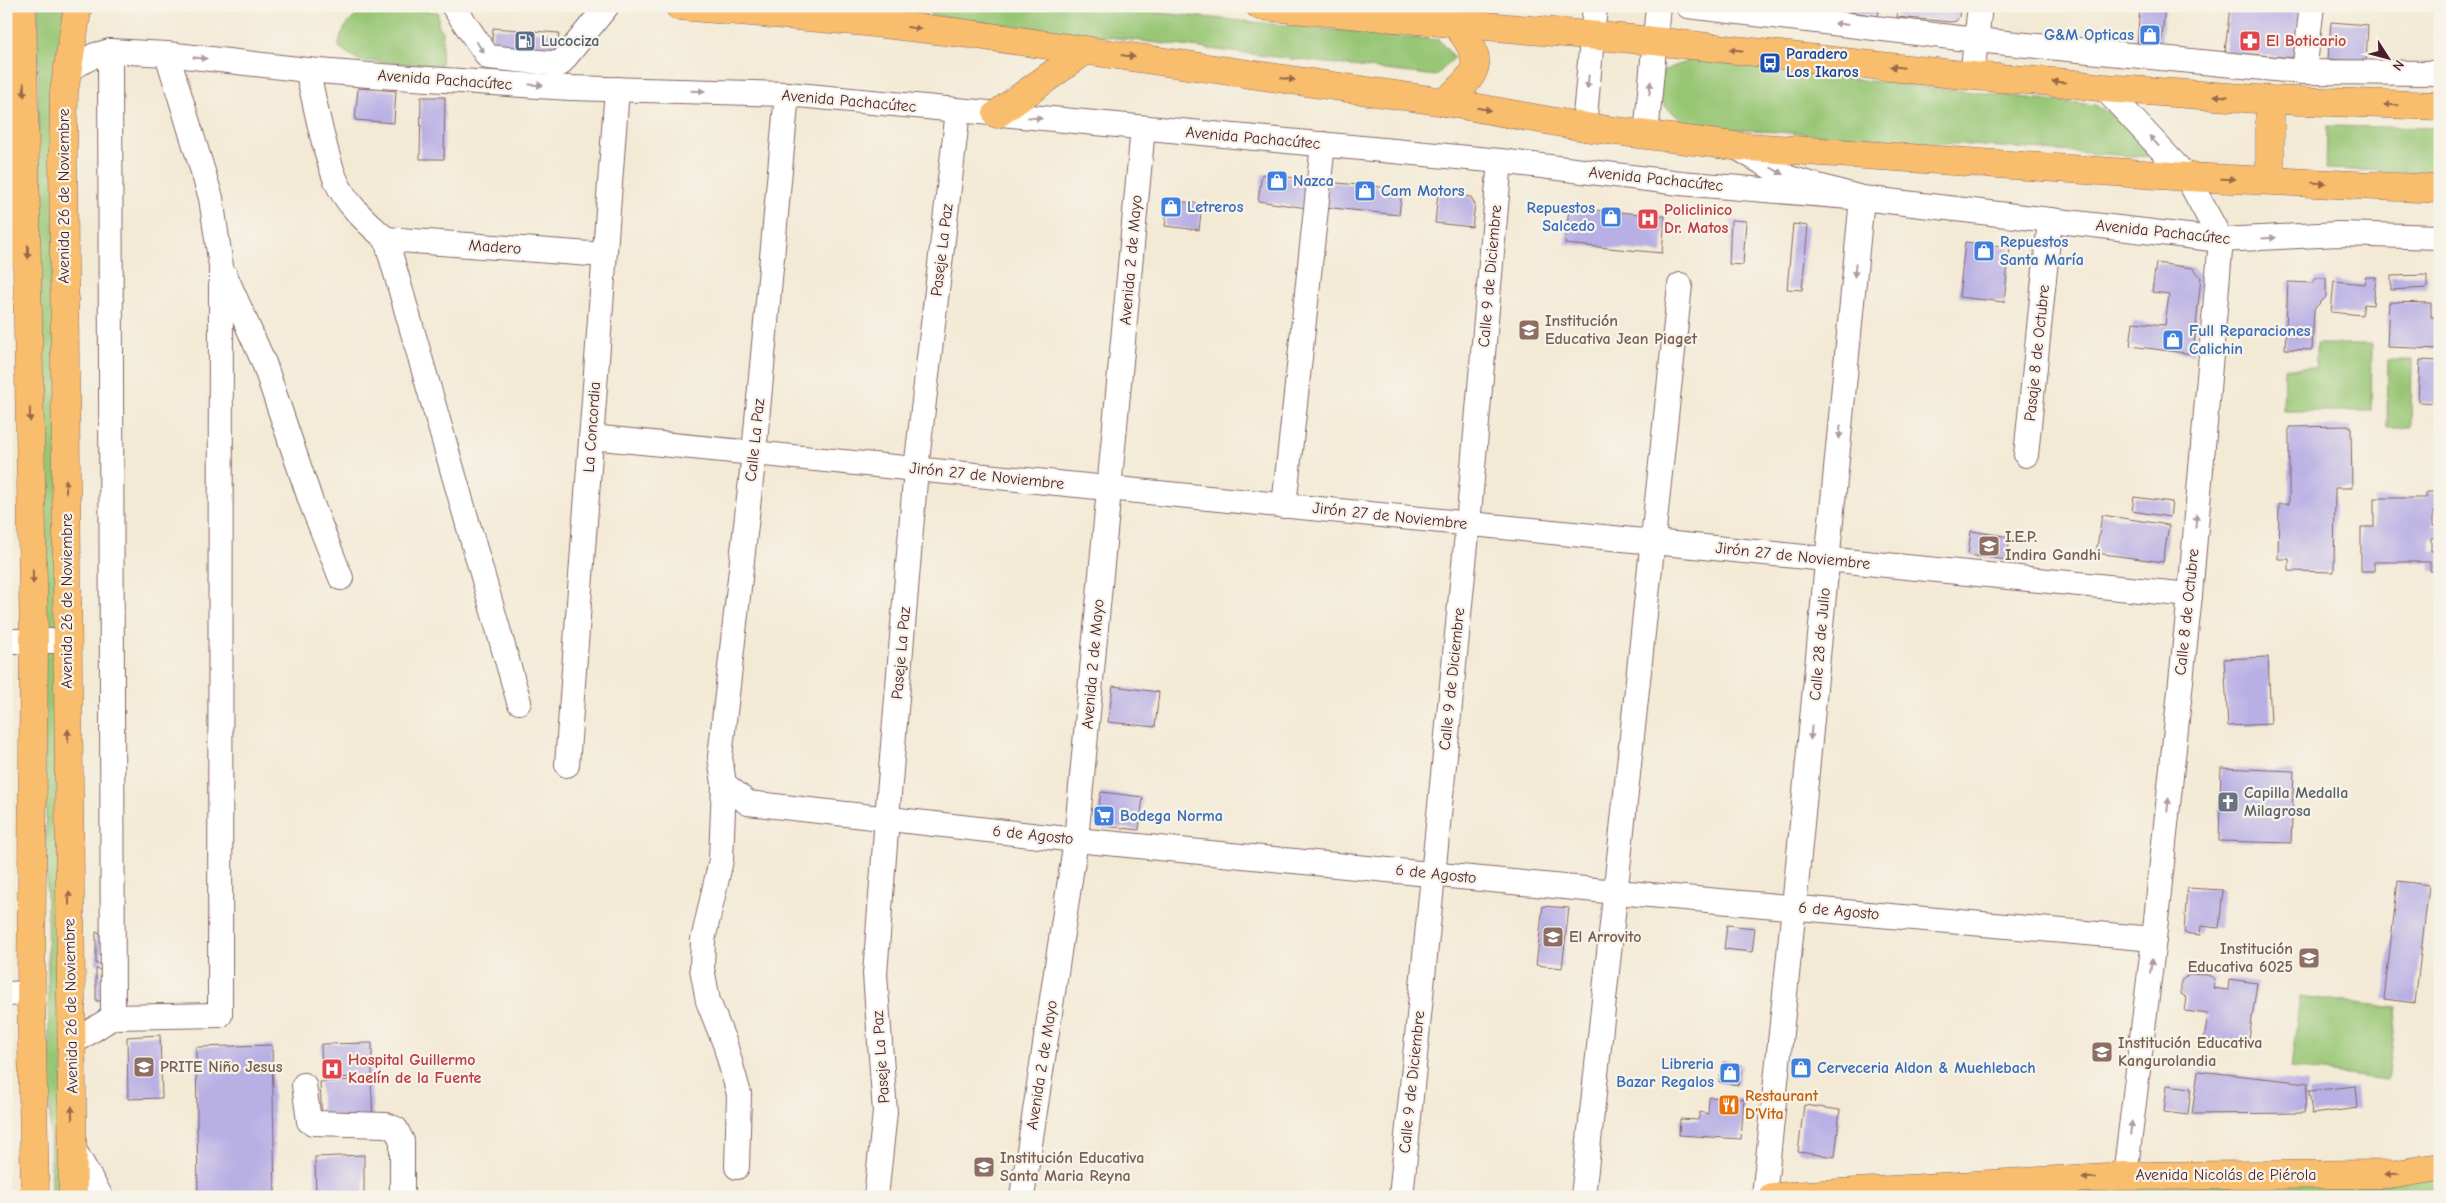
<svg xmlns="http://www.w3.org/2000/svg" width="2446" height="1203" font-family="'Comic Neue',sans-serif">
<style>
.green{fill:#98c674;stroke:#717250}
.building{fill:#b8afe4}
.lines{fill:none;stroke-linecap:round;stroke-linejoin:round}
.minor-casing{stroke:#856666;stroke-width:26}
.major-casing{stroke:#856666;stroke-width:29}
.minor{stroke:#fff;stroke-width:24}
.major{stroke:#f9be6d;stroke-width:28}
.oneway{fill:#ae9aa0}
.oneway2{fill:#996749}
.labels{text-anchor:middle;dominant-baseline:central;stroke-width:4.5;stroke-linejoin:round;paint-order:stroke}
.shop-label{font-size:16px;font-weight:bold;fill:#366cbe;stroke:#f7f3e8;text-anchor:start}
.service-label{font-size:16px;font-weight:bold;fill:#4e5e75;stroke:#f7f3e8;text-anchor:start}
.health-label{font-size:16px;font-weight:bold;fill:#be3a42;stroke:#f7f3e8;text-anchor:start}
.transit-label{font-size:16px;font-weight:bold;fill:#164399;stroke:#f7f3e8;text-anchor:start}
.street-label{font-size:16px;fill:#4a1f2b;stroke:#f7f3e8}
.education-label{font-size:16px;font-weight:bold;fill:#785e54;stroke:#f7f3e8;text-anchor:start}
.worship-label{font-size:16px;font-weight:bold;fill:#5b616d;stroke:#f7f3e8;text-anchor:start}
.food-label{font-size:16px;font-weight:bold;fill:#c56008;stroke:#f7f3e8;text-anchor:start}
</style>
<rect width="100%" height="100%" fill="#f7f3e8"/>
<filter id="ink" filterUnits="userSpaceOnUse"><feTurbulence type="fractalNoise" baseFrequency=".02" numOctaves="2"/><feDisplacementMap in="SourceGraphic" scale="10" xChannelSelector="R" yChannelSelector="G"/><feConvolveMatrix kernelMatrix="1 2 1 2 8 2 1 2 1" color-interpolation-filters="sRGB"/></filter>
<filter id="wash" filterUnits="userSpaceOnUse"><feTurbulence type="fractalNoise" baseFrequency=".0096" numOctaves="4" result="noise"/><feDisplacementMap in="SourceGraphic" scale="20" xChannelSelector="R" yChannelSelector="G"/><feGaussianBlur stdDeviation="1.12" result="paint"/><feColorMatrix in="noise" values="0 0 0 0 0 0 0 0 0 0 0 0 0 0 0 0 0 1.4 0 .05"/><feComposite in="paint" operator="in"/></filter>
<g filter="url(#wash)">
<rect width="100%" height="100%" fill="#f3ead5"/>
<g class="green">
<polygon points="927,6 1088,6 1439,40 1454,58 1436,76 931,16"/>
<polygon points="38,7 68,9 62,1197 51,1197 38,259"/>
<path d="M376,7L438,12V25L443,32L441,65L360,61L339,48C338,28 358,10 376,7Z"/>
<path d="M1692,59L1870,81L2095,105C2115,116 2141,134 2148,157L1688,126L1657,99L1661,72Z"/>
<polygon points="2327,126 2440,128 2440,173 2326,169"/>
<polygon points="2316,344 2372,344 2371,411 2283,411 2284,368 2316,368"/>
<polygon points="2388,360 2412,360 2411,428 2387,428"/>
<polygon points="2300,996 2397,1008 2388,1080 2291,1068"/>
<polygon points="2440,1177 2440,1197 1960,1197 2103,1188"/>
</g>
<g id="blocks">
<g class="building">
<polygon points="1798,6 1822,6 1821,12 1797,10"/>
<polygon points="1851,6 1879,6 1878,16 1851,12"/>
<polygon points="1898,6 1960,6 1959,17 1956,21 1951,22 1897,17"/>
<polygon points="2140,6 2165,6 2161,47 2137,45"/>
<polygon points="2230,6 2300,6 2293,58 2225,52"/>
<polygon points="2331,22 2368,25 2366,62 2328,59"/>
<polygon points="493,28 559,33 557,55 491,50"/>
<polygon points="358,88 396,91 394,123 355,120"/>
<polygon points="421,97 445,97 444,159 420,159"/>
<polygon points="1262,174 1311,180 1307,208 1258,201"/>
<polygon points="1326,182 1402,189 1399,215 1324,207"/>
<polygon points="1438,193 1471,197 1475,205 1472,227 1435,223"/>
<polygon points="1168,200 1202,204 1199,230 1165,226"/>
<polygon points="1569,208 1665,216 1662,253 1565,244"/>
<polygon points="1731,220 1746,221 1743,265 1729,264"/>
<polygon points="1793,224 1808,226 1802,290 1787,289"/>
<polygon points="1965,242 2010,247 2004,302 1959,297"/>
<polygon points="2156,263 2193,268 2201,277 2193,354 2130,346 2133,322 2165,325 2169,294 2152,292"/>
<polygon points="2427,275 2427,288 2391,290 2391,276"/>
<polygon points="2365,277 2376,277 2373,305 2364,304 2362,315 2331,312 2334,281 2364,284"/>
<polygon points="2317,278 2326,278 2326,297 2314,309 2312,350 2285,349 2288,282 2311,283"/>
<polygon points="2389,302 2431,303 2431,317 2440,317 2440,349 2387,347"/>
<polygon points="2420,360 2440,361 2440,403 2418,402"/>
<polygon points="2351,426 2352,488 2335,488 2334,572 2289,571 2289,559 2278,559 2279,504 2289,504 2289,427"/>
<polygon points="2426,492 2440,492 2440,512 2433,512 2433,526 2440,525 2440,537 2431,538 2431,551 2440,551 2440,571 2430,571 2430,562 2374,562 2374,571 2361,571 2361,527 2374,527 2374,498 2426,498"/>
<polygon points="2134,497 2172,502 2170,517 2132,511"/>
<polygon points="2102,515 2169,525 2163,562 2096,553"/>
<polygon points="1971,531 2010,537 2007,560 1968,555"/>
<polygon points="2268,657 2271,724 2228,726 2224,659"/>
<polygon points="1113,686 1159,692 1155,727 1108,722"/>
<polygon points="2221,768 2294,771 2291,843 2219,841"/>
<polygon points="1101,792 1143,797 1139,830 1104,826 1097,817"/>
<polygon points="2398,881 2429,885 2415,1003 2384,999"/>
<polygon points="2187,888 2223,890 2219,928 2201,926 2200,935 2184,933"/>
<polygon points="1543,906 1569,908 1562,968 1536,965"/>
<polygon points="1727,925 1755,928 1752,952 1724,949"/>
<polygon points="96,932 101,933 102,964 96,964"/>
<polygon points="96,969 101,970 102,1001 96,1001"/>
<polygon points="2189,974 2208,975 2215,979 2213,988 2228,990 2229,979 2257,983 2248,1047 2204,1040 2208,1014 2185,1011 2187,998 2181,994 2181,981"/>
<polygon points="160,1035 162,1098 128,1099 127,1037"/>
<polygon points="372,1043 372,1077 322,1078 321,1044"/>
<polygon points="272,1045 275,1197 198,1197 196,1047"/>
<polygon points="1723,1062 1742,1065 1738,1085 1719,1082"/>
<polygon points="2198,1071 2308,1083 2304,1113 2192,1114"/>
<polygon points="371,1079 373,1120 322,1122 320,1082"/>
<polygon points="2167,1085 2191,1088 2188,1115 2164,1112"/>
<polygon points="2356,1086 2358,1108 2312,1114 2309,1091"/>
<polygon points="1709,1097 1744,1099 1741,1139 1679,1135 1680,1119 1698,1120 1700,1112 1708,1114"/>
<polygon points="1804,1105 1840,1110 1835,1157 1798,1152"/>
<polygon points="364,1155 364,1197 316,1197 315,1157"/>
</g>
</g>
</g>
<g filter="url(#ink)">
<use href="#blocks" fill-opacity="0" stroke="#856666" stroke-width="1"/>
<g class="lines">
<g class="minor-casing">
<g id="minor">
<polyline points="453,6 488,57 560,64 607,6"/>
<polyline points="1688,6 1976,40 2304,72 2440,73"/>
<polyline points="110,51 113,1017"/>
<polyline points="68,70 95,55 110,51 167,54 307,70 381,76 570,88 787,94 1500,161 1680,183 1862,198 2221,240 2339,234 2440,237"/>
<path d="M307,70C316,105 322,145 335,178C344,202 367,223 386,239L519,702"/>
<polyline points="2304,72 2312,6"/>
<polyline points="1972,76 1980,6"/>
<polyline points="2104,88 2187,177 2221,240 2190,595 2154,939 2125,1176"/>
<polyline points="1584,127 1595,6"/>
<polyline points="1646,135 1658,6"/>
<polyline points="1734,146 1789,178 1862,198 1794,907 1764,1197"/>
<polyline points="386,239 604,255"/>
<polyline points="225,275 264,363 311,502 341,578"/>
<polyline points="591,437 2190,595"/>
<polyline points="2026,455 2050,220"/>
<polyline points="1284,506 1323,144"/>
<polyline points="6,641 67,641"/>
<polyline points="567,765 617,89"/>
<polyline points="724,784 748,803 1076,840 1616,892 2154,939"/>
<polyline points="6,994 31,993"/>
<polyline points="71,1044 113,1017 220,1015 221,266 211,198 167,54"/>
<polyline points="304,1085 309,1121 313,1123 386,1125 396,1129 402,1141 402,1197"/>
<polyline points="72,1146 101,1197"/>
<polyline points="737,1167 739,1094 725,1044 708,1001 702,968 703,940 721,860 724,784 720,757 754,453 787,94"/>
<polyline points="876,1197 885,1112 875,974 887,818 916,469 958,111"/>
<polyline points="1022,1197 1076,840 1143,128"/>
<polyline points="1401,1197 1468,524 1500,161"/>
<polyline points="1583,1197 1680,285"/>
</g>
</g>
<g class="major-casing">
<g id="major">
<polyline points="22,6 34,641 31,993 35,1197"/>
<polyline points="679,6 866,22 970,34 1445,102 1584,127 1734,146 2187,177 2440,189"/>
<polyline points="1260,6 1654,41 1972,76 2068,83 2104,88 2270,100 2440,106"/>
<polyline points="2270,100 2270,180"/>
<path d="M1445,102C1480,71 1486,63 1456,24"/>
<polyline points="997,114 1086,50"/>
<polyline points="73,1197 63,155 64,92 78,6"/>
<polyline points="1772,1197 2125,1176 2396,1174 2440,1167"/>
</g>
</g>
<use href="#minor" class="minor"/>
<use href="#major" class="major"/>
</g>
<defs><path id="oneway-solid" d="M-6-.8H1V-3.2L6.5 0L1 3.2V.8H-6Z" transform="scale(1.25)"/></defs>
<g class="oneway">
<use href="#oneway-solid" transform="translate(1841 24) rotate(-173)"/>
<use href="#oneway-solid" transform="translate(480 47) rotate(56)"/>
<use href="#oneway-solid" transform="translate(200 58) rotate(6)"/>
<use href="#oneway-solid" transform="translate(1588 82) rotate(96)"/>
<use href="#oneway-solid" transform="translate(536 85) rotate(4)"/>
<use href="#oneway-solid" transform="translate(1650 88) rotate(-84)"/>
<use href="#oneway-solid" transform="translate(698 91) rotate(2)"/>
<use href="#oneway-solid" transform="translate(1035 118) rotate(5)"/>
<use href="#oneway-solid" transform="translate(2154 141) rotate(-133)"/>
<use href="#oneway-solid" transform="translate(1777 171) rotate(30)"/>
<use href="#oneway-solid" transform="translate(2269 238) rotate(-3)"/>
<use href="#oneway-solid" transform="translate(1855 270) rotate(95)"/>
<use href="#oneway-solid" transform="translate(1840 432) rotate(95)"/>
<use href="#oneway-solid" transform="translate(2196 521) rotate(-85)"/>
<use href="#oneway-solid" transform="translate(1811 733) rotate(95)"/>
<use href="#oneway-solid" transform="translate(2168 805) rotate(-84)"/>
<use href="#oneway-solid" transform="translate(2151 966) rotate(-83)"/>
<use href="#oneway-solid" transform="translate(2131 1128) rotate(-83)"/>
</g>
<g class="oneway2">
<use href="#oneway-solid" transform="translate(914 28) rotate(7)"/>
<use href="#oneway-solid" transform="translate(1736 50) rotate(-174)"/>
<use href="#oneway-solid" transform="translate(1128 56) rotate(8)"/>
<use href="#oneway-solid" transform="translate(1897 67) rotate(-174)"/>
<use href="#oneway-solid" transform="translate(1288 79) rotate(8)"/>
<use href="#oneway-solid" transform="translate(2059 82) rotate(-176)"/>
<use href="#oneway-solid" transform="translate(24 90) rotate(88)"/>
<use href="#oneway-solid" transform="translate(2221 96) rotate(-176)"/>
<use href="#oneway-solid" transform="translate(2391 105) rotate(-178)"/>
<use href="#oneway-solid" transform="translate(1484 109) rotate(10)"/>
<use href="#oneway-solid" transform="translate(2228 179) rotate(2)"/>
<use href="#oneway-solid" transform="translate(2319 183) rotate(4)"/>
<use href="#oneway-solid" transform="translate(28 252) rotate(89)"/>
<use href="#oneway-solid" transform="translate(30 415) rotate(89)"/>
<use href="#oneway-solid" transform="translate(66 486) rotate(-90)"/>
<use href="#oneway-solid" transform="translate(33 577) rotate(89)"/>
<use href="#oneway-solid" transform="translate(68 736) rotate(-90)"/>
<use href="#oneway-solid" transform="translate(69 898) rotate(-90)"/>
<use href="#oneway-solid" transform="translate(72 1113) rotate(-91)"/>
<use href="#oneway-solid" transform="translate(2392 1174) rotate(178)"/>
<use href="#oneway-solid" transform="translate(2089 1178) rotate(177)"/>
</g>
</g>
<defs>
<g id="shop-square" transform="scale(1.125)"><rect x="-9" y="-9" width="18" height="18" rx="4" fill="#3f7fe0" stroke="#f7f3e8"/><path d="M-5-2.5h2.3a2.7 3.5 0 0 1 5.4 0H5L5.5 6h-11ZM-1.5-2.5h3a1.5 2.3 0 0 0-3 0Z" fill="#fff"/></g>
<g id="fuel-square" transform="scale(1.125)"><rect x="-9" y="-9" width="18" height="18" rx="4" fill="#5c6f8a" stroke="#f7f3e8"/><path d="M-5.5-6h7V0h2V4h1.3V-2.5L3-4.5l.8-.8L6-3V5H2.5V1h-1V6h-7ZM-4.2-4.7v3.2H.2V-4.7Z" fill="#fff"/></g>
<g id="pharmacy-square" transform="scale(1.125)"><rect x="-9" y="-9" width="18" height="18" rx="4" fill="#e0444e" stroke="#f7f3e8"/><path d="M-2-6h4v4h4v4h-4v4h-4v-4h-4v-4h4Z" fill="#fff"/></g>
<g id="bus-square" transform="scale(1.125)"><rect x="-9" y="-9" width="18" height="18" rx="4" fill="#1a4fb4" stroke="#f7f3e8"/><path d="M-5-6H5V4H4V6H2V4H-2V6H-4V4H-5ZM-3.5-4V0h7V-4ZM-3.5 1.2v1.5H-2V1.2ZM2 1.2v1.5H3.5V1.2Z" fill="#fff"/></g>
<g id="hospital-square" transform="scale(1.125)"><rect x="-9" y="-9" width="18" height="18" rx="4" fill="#e0444e" stroke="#f7f3e8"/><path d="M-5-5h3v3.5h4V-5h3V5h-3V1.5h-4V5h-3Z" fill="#fff"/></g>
<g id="school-square" transform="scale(1.125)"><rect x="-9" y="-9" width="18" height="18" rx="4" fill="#8d6e63" stroke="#f7f3e8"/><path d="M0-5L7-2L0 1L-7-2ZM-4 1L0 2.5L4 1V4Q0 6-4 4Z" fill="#fff"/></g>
<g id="church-square" transform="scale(1.125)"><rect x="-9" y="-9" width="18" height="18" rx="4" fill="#6b7280" stroke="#f7f3e8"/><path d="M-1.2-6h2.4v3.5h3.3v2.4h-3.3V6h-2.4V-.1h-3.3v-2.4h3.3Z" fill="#fff"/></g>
<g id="supermarket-square" transform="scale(1.125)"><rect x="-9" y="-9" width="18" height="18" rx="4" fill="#3f7fe0" stroke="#f7f3e8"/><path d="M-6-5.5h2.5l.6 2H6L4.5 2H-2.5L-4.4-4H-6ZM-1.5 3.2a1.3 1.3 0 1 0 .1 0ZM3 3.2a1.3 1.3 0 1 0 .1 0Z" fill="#fff"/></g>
<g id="restaurant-square" transform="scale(1.125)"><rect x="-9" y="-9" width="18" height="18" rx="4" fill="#e8710a" stroke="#f7f3e8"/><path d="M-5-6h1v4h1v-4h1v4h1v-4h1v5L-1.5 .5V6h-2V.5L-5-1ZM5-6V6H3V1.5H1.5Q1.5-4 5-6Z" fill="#fff"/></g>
</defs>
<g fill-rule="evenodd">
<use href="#shop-square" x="2150" y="35"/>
<use href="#fuel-square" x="525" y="41"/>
<use href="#pharmacy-square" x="2250" y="41"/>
<use href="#bus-square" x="1770" y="63"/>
<use href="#shop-square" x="1277" y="181"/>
<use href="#shop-square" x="1365" y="191"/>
<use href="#shop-square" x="1171" y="207"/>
<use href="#shop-square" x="1611" y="217"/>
<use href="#hospital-square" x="1648" y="219"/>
<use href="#shop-square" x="1984" y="251"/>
<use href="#school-square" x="1529" y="330"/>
<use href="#shop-square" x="2173" y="340"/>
<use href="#school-square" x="1989" y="546"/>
<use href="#church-square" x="2228" y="802"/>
<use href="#supermarket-square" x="1104" y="816"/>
<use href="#school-square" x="1553" y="937"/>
<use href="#school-square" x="2309" y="958"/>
<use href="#school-square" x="2102" y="1052"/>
<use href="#school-square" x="144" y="1067"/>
<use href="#shop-square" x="1801" y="1068"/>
<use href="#hospital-square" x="332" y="1069"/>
<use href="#shop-square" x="1730" y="1073"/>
<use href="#restaurant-square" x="1729" y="1105"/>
<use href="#school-square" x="984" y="1167"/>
</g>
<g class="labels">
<g class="shop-label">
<text x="2134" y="35" text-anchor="end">G&amp;M Opticas</text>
<text x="1293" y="181">Nazca</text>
<text x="1381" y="191">Cam Motors</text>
<text x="1187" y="207">Letreros</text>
<text x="1595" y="208" text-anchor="end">Repuestos<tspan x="1595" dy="18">Salcedo</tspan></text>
<text x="2000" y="242">Repuestos<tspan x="2000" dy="18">Santa María</tspan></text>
<text x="2189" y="331">Full Reparaciones<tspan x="2189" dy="18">Calichin</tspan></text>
<text x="1120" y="816">Bodega Norma</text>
<text x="1714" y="1064" text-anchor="end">Libreria<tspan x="1714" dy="18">Bazar Regalos</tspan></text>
<text x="1817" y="1068">Cerveceria Aldon &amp; Muehlebach</text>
</g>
<g class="service-label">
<text x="541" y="41">Lucociza</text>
</g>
<g class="health-label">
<text x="2266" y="41">El Boticario</text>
<text x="1664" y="210">Policlinico<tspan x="1664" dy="18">Dr. Matos</tspan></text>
<text x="348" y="1060">Hospital Guillermo<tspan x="348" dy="18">Kaelín de la Fuente</tspan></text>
</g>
<g class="transit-label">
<text x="1786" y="54">Paradero<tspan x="1786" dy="18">Los Ikaros</tspan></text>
</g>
<g class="street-label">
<text transform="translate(445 80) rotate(4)">Avenida Pachacútec</text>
<text transform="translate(849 101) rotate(5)">Avenida Pachacútec</text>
<text transform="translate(1253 138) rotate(5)">Avenida Pachacútec</text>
<text transform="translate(1656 179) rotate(6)">Avenida Pachacútec</text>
<text transform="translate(64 196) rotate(-90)">Avenida 26 de Noviembre</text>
<text transform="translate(2163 232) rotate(6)">Avenida Pachacútec</text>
<text transform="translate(495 247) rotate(4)">Madero</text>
<text transform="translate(942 250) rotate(-83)">Paseje La Paz</text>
<text transform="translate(1131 260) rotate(-85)">Avenida 2 de Mayo</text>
<text transform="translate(1490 276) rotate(-85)">Calle 9 de Diciembre</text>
<text transform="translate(2037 353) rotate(-84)">Pasaje 8 de Octubre</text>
<text transform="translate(592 427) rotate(-86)">La Concordia</text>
<text transform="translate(755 440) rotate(-84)">Calle La Paz</text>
<text transform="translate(987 476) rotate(6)">Jirón 27 de Noviembre</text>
<text transform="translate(1390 516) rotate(6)">Jirón 27 de Noviembre</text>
<text transform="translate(1793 556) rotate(6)">Jirón 27 de Noviembre</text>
<text transform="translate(67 601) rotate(-90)">Avenida 26 de Noviembre</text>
<text transform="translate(2187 612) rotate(-84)">Calle 8 de Octubre</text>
<text transform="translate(1820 644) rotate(-85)">Calle 28 de Julio</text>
<text transform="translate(901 653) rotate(-85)">Paseje La Paz</text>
<text transform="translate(1093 664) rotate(-85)">Avenida 2 de Mayo</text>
<text transform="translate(1452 679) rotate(-84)">Calle 9 de Diciembre</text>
<text transform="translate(1033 835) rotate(6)">6 de Agosto</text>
<text transform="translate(1436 874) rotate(6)">6 de Agosto</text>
<text transform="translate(1839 911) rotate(5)">6 de Agosto</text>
<text transform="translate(71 1006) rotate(-91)">Avenida 26 de Noviembre</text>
<text transform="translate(881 1057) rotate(-94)">Paseje La Paz</text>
<text transform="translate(1042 1065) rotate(-81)">Avenida 2 de Mayo</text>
<text transform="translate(1412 1082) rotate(-84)">Calle 9 de Diciembre</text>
<text x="2226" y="1175">Avenida Nicolás de Piérola</text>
</g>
<g class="education-label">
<text x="1545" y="321">Institución<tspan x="1545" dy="18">Educativa Jean Piaget</tspan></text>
<text x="2005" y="537">I.E.P.<tspan x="2005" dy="18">Indira Gandhi</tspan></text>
<text x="1569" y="937">El Arrovito</text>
<text x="2293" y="949" text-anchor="end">Institución<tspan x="2293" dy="18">Educativa 6025</tspan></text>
<text x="2118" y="1043">Institución Educativa<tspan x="2118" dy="18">Kangurolandia</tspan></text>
<text x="160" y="1067">PRITE Niño Jesus</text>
<text x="1000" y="1158">Institución Educativa<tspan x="1000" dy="18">Santa Maria Reyna</tspan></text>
</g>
<g class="worship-label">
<text x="2244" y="793">Capilla Medalla<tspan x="2244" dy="18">Milagrosa</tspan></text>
</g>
<g class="food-label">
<text x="1745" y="1096">Restaurant<tspan x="1745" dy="18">D'Vita</tspan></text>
</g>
</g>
<rect width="2446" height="1203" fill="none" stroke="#f7f3e8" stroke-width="25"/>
<g transform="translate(2388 58) rotate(126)" stroke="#f7f3e8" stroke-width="4" paint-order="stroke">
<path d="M0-4L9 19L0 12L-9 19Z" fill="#4a1f2b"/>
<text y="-8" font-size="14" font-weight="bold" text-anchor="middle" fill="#4a1f2b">N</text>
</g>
</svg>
